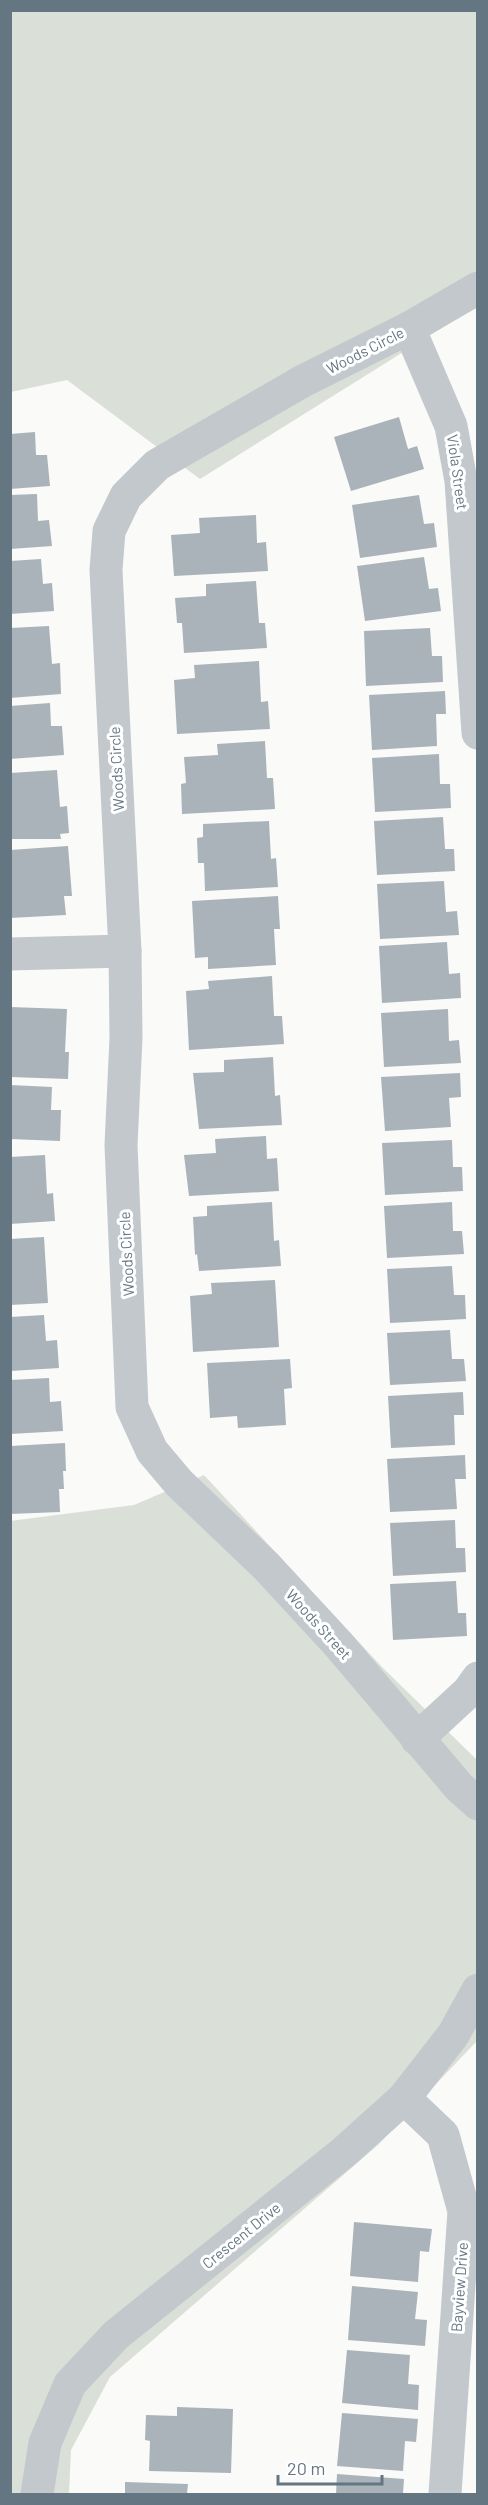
<svg xmlns="http://www.w3.org/2000/svg" width="488" height="2505" font-family="Barlow,sans-serif">
<style>
.green{fill:#dadfd7}
.building{fill:#aab3b9}
.lines{fill:none;stroke-linecap:round;stroke-linejoin:round}
.minor{stroke:#c3c8cc;stroke-width:33}
.labels{text-anchor:middle;dominant-baseline:central;stroke-width:6;stroke-linejoin:round;paint-order:stroke}
.street-label{font-size:15px;fill:#657683;stroke:#fff}
</style>
<rect width="100%" height="100%" fill="#fafaf8"/>
<g class="green">
<polygon points="10,11 477,11 477,306 200,479 67,380 11,392"/>
<polygon points="204,1475 382,1667 477,1760 478,2037 476,2042 378,2145 110,2377 71,2450 69,2494 11,2494 10,1521 134,1505"/>
</g>
<g class="building">
<polygon points="399,417 408,449 417,446 424,469 351,491 334,437"/>
<polygon points="35,432 36,455 47,455 50,486 10,489 10,434"/>
<polygon points="37,494 38,521 49,520 52,546 10,549 10,495"/>
<polygon points="419,495 424,524 434,523 437,547 360,558 352,505"/>
<polygon points="256,515 257,543 266,542 268,571 174,576 171,535 200,533 199,518"/>
<polygon points="424,557 429,589 438,588 441,611 365,621 357,566"/>
<polygon points="41,559 43,584 52,583 54,611 10,614 10,561"/>
<polygon points="256,581 259,623 265,623 267,648 184,653 182,623 177,623 175,598 206,596 206,584"/>
<polygon points="49,626 52,664 60,663 61,694 10,698 10,628"/>
<polygon points="430,628 432,656 442,656 443,682 366,686 364,631"/>
<polygon points="259,661 261,702 268,701 270,729 177,734 174,680 195,678 194,665"/>
<polygon points="445,691 446,714 436,714 437,746 372,750 369,695"/>
<polygon points="50,703 51,726 62,726 64,755 10,759 10,706"/>
<polygon points="265,741 267,778 273,778 275,809 182,814 181,784 186,783 184,757 218,755 217,744"/>
<polygon points="439,754 440,784 450,784 451,808 375,812 372,758"/>
<polygon points="57,770 60,807 67,806 69,833 60,834 61,839 10,839 10,773"/>
<polygon points="443,817 445,849 454,849 455,871 377,875 374,821"/>
<polygon points="269,821 271,859 276,858 278,887 205,891 204,863 198,863 197,838 203,837 203,824"/>
<polygon points="68,846 72,896 64,896 66,915 10,918 10,850"/>
<polygon points="444,881 446,912 457,911 459,935 380,939 377,884"/>
<polygon points="278,896 280,929 274,929 276,965 208,969 208,957 195,958 192,901"/>
<polygon points="447,942 449,974 460,973 461,998 382,1003 379,946"/>
<polygon points="272,976 274,1016 282,1016 284,1044 189,1050 186,991 209,989 208,981"/>
<polygon points="10,1007 67,1009 65,1052 69,1052 68,1079 10,1077"/>
<polygon points="448,1009 449,1041 459,1040 461,1063 384,1067 381,1013"/>
<polygon points="273,1057 275,1096 280,1095 282,1125 199,1129 193,1073 224,1072 224,1060"/>
<polygon points="460,1073 461,1097 449,1098 451,1127 385,1131 381,1077"/>
<polygon points="10,1085 52,1087 51,1110 61,1110 60,1141 10,1139"/>
<polygon points="266,1136 267,1159 277,1158 279,1191 189,1196 184,1155 216,1153 215,1139"/>
<polygon points="452,1140 453,1167 462,1167 463,1191 385,1195 382,1143"/>
<polygon points="45,1155 47,1194 53,1193 55,1221 10,1224 10,1157"/>
<polygon points="272,1202 274,1241 279,1240 281,1266 199,1271 197,1254 195,1255 193,1217 207,1216 207,1206"/>
<polygon points="452,1202 453,1231 462,1231 464,1254 387,1258 384,1206"/>
<polygon points="44,1237 48,1303 10,1305 10,1239"/>
<polygon points="452,1266 454,1295 465,1295 466,1319 390,1323 387,1269"/>
<polygon points="275,1280 279,1347 193,1352 190,1296 212,1294 211,1283"/>
<polygon points="44,1315 46,1341 57,1340 59,1368 10,1371 10,1317"/>
<polygon points="450,1330 452,1359 464,1359 466,1381 390,1385 387,1333"/>
<polygon points="290,1359 292,1388 284,1389 286,1425 238,1428 237,1416 210,1418 207,1363"/>
<polygon points="49,1378 50,1402 61,1401 63,1431 10,1434 10,1380"/>
<polygon points="463,1392 464,1415 454,1415 455,1445 391,1448 388,1396"/>
<polygon points="65,1443 66,1471 63,1471 64,1489 59,1489 60,1512 10,1514 10,1446"/>
<polygon points="465,1455 466,1479 455,1479 457,1509 390,1512 387,1459"/>
<polygon points="455,1520 456,1548 465,1548 466,1572 393,1576 390,1523"/>
<polygon points="456,1581 458,1613 466,1613 467,1636 393,1640 390,1584"/>
<polygon points="354,2222 432,2229 429,2252 420,2251 418,2282 350,2276"/>
<polygon points="352,2286 418,2292 415,2319 427,2320 425,2346 348,2340"/>
<polygon points="347,2350 410,2355 408,2384 419,2385 418,2410 342,2403"/>
<polygon points="177,2407 233,2409 231,2473 149,2471 150,2441 145,2440 146,2415 177,2416"/>
<polygon points="342,2413 418,2419 416,2442 405,2441 403,2471 337,2466"/>
<polygon points="337,2474 404,2479 403,2494 336,2494"/>
<polygon points="125,2482 188,2484 187,2494 125,2494"/>
</g>
<g class="lines">
<g class="minor">
<polyline points="478,288 409,328 303,381 157,465 126,496 109,531 106,570 125,951 126,1038 121,1145 132,1407 152,1451 179,1483 266,1566 339,1645 459,1787 478,1804"/>
<polyline points="409,328 451,426 461,481 478,733"/>
<polyline points="10,954 125,951"/>
<polyline points="417,1739 468,1692 478,1678"/>
<polyline points="404,2098 443,2135 464,2211 445,2494"/>
<polyline points="37,2494 45,2443 70,2384 116,2335 344,2152 404,2098 453,2035 478,1990"/>
</g>
</g>
<g class="labels">
<g class="street-label">
<text transform="translate(365 350) rotate(-27)">Woods Circle</text>
<text transform="translate(458 472) rotate(82)">Viola Street</text>
<text transform="translate(116 769) rotate(-93)">Woods Circle</text>
<text transform="translate(126 1254) rotate(-93)">Woods Circle</text>
<text transform="translate(319 1624) rotate(48)">Woods Street</text>
<text transform="translate(241 2235) rotate(-39)">Crescent Drive</text>
<text transform="translate(459 2287) rotate(-86)">Bayview Drive</text>
</g>
</g>
<rect width="488" height="2505" fill="none" stroke="#657683" stroke-width="24"/>
<path d="M278 2475v9h104v-9" fill="none" stroke="#657683" stroke-width="3"/>
<text x="287" y="2475" font-size="18" fill="#657683" stroke="#ffffff" stroke-width="4.5" paint-order="stroke">20 m</text>
</svg>
